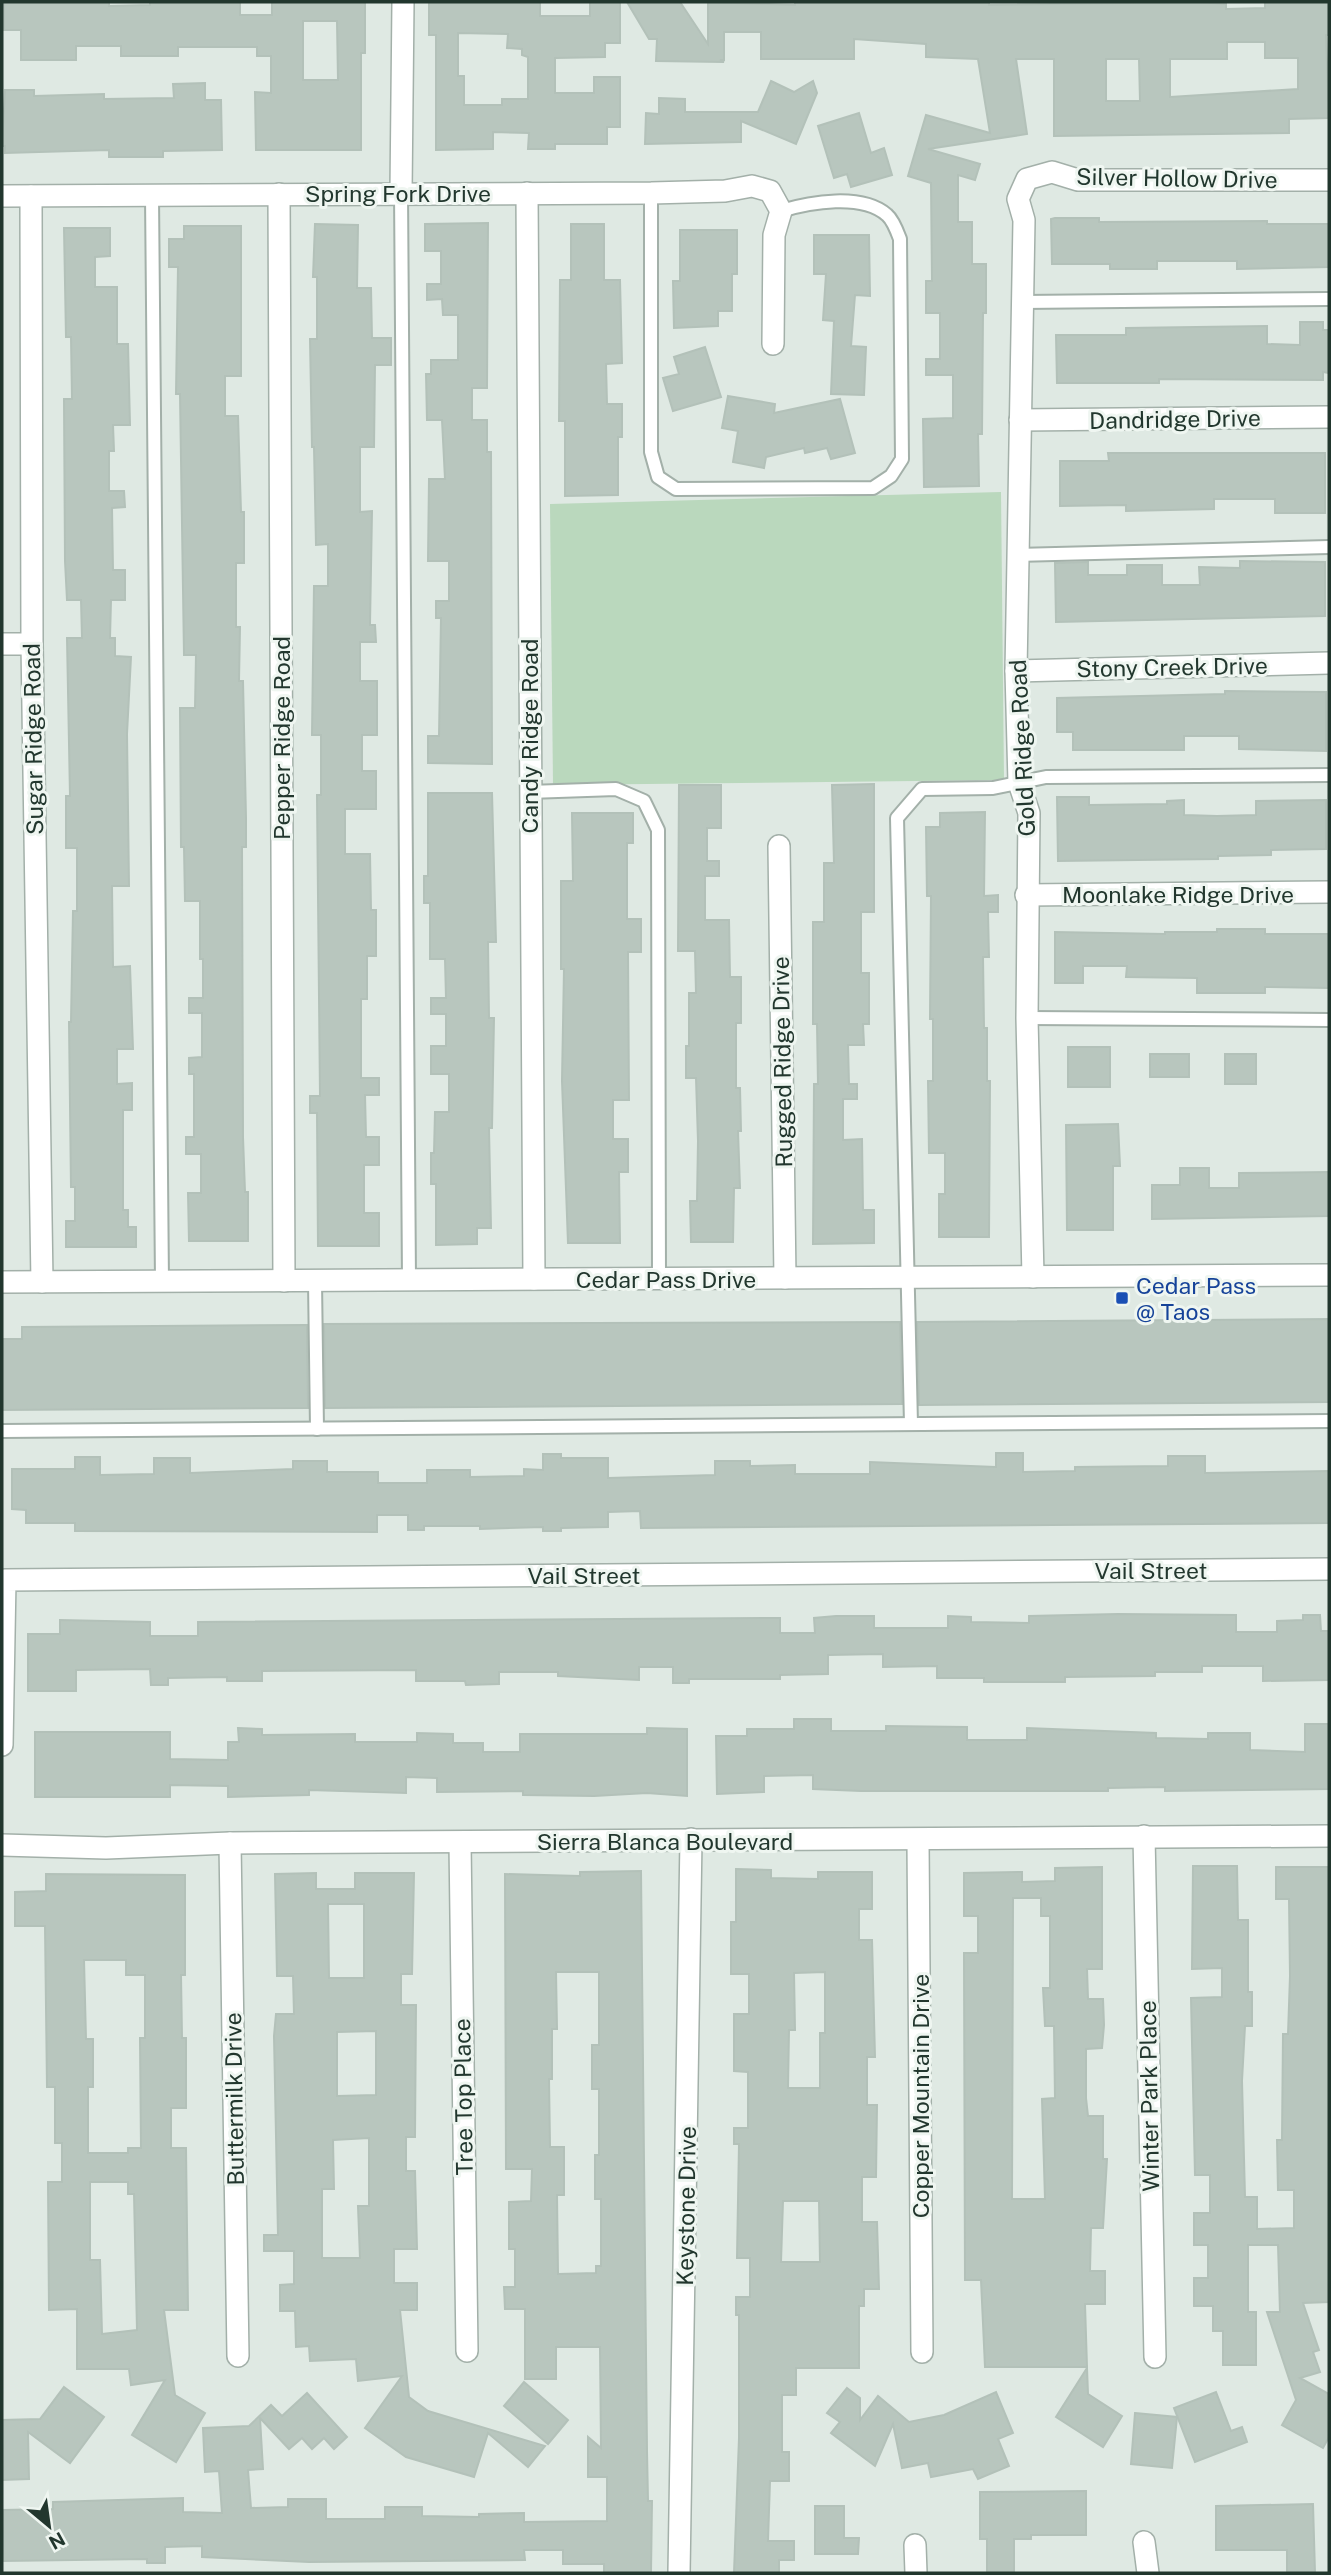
<svg xmlns="http://www.w3.org/2000/svg" width="1331" height="2575" font-family="'Public Sans',sans-serif">
<style>
.green{fill:#bad8bd}
.building{fill:#b8c6be;stroke:#b3c1b9;stroke-width:2;fill-rule:evenodd}
.lines{fill:none;stroke-linecap:round;stroke-linejoin:round}
.service-casing{stroke:#a3b0a9;stroke-width:16}
.minor-casing{stroke:#a3b0a9;stroke-width:24}
.tertiary-casing{stroke:#a3b0a9;stroke-width:24}
.service{stroke:#fff;stroke-width:12}
.minor{stroke:#fff;stroke-width:21}
.tertiary{stroke:#fff;stroke-width:21}
.transit-dot{fill:#1a4fb4;stroke:#eff6f1;stroke-width:2.5}
.labels{text-anchor:middle;dominant-baseline:central;stroke-width:6;stroke-linejoin:round;paint-order:stroke}
.street-label{font-size:23px;fill:#22372e;stroke:#eff6f1}
.transit-label{font-size:23px;fill:#164399;stroke:#eff6f1;text-anchor:start}
</style>
<rect width="100%" height="100%" fill="#dfe9e3"/>
<polygon class="green" points="1001,492 1004,780 553,785 550,504"/>
<g class="building">
<path d="M4,2H109V6L150,5V2H240V15H272V2H365V53H361V150H256L255,92L271,93V56H257V47H178V56H121V46H76V60H21V30H4ZM303,21H337L338,80H303Z"/>
<path d="M429,2H540V16H590V2H620V43H605V57L555,58V93H594V77H620V127H607V144H555V149H528L529,133L493,132V149L436,150V35H429ZM458,33L508,34L507,48L522,49V55L528,57V99H502V105H464V76H458Z"/>
<path d="M627,2H680L708,44V2L795,5V2H989V5L1195,2L1226,4V9L1265,8V2H1329V35H1326L1329,118L1289,119V133L1054,136V59H1016L1027,134L928,149L980,164L975,180L958,175V222H972V264H986V313H983L982,434H978L979,486L924,487L923,419L953,418V375H926V359H940V313H926V281H932L931,183L908,176L926,115L990,133L978,59L926,57V44L854,39V59H761V32H724V60H720L724,62L656,61L657,39H649ZM1227,42H1265V58H1298V89L1170,97V59H1227ZM1106,59H1139L1140,101H1106Z"/>
<polygon points="771,81 794,92 813,81 817,93 796,144 741,121 741,142 645,144 646,113 659,114 659,98 685,99 685,112 758,112"/>
<polygon points="205,83 205,100 221,100 222,150 163,151 163,157 109,157 109,150 5,153 5,146 2,146 5,90 34,90 34,96 104,94 104,99 174,98 173,84"/>
<polygon points="859,113 871,153 884,148 892,175 851,187 847,174 834,178 818,126"/>
<polygon points="1055,218 1099,218 1099,222 1267,221 1267,224 1329,224 1329,267 1237,269 1237,261 1157,261 1157,269 1110,269 1110,264 1052,264 1051,219"/>
<polygon points="488,223 487,388 472,388 472,420 487,420 487,452 491,452 492,764 428,763 428,736 439,736 441,618 436,618 436,601 449,601 449,561 428,561 429,479 445,479 442,420 427,420 426,374 431,374 431,360 458,360 458,315 443,315 442,299 427,300 427,284 441,284 441,251 425,251 425,224"/>
<polygon points="315,224 358,225 357,288 371,288 372,338 391,338 391,365 375,365 374,447 360,447 360,512 372,511 370,625 375,625 376,642 360,642 360,681 377,681 377,735 362,735 362,771 376,771 376,809 345,809 345,854 370,854 371,910 376,910 376,956 367,956 367,999 361,999 361,1078 379,1078 379,1095 365,1095 366,1137 379,1137 379,1165 364,1165 364,1213 379,1213 379,1246 318,1246 317,1113 310,1113 310,1096 320,1096 317,795 321,795 321,735 312,735 314,586 328,586 328,544 316,545 314,447 312,447 310,339 317,339 317,277 313,277"/>
<polygon points="571,224 604,224 604,280 620,280 622,363 606,364 607,404 622,404 622,437 618,437 618,495 565,496 565,421 559,421 560,280 571,280"/>
<polygon points="184,226 241,226 241,376 225,376 225,416 238,416 241,512 244,512 244,563 236,563 236,627 240,627 239,681 243,681 246,818 246,847 242,847 243,1137 245,1192 248,1192 248,1241 189,1241 188,1193 201,1193 201,1154 186,1154 186,1137 194,1137 194,1074 189,1074 189,1058 202,1057 202,1013 189,1013 189,998 203,998 203,959 200,959 200,901 185,901 184,847 181,847 180,708 195,708 196,655 184,655 180,394 176,394 178,267 169,267 169,239 184,239"/>
<polygon points="64,228 110,228 110,256 95,257 95,287 117,287 117,344 128,344 130,425 113,425 114,451 109,451 109,491 124,491 125,507 112,508 113,570 125,570 125,600 111,600 110,638 115,638 115,656 131,657 127,734 129,886 112,886 113,967 130,966 133,1049 117,1049 117,1084 132,1083 132,1110 123,1110 123,1210 128,1210 128,1227 136,1227 136,1247 66,1247 66,1221 75,1221 75,1187 71,1187 69,1022 71,1022 73,911 77,911 77,848 66,848 66,796 70,796 67,638 82,638 81,600 67,600 65,561 64,399 72,399 71,337 66,337"/>
<polygon points="680,230 737,230 737,274 732,274 732,311 718,311 718,326 674,328 673,281 680,281"/>
<polygon points="814,235 869,235 870,296 855,295 851,346 866,347 864,395 831,394 834,321 823,320 826,274 814,274"/>
<polygon points="1300,322 1323,322 1323,330 1329,330 1329,373 1323,372 1323,380 1159,379 1159,383 1057,383 1056,335 1126,335 1126,328 1267,326 1267,344 1300,345"/>
<polygon points="705,347 721,397 673,411 663,378 679,374 674,357"/>
<polygon points="728,396 775,404 774,413 840,399 855,453 831,459 827,448 805,453 804,448 766,457 764,468 733,462 738,431 722,428"/>
<polygon points="1108,453 1325,453 1325,513 1275,513 1275,499 1214,499 1214,509 1126,511 1126,505 1060,506 1060,461 1109,461"/>
<polygon points="1240,561 1325,562 1325,616 1056,622 1055,563 1088,562 1088,575 1127,575 1127,565 1162,565 1162,585 1200,585 1199,567 1240,568"/>
<polygon points="1225,691 1326,692 1326,751 1239,749 1239,736 1184,736 1184,750 1073,750 1073,732 1057,732 1057,698 1225,694"/>
<polygon points="874,784 874,912 861,912 861,973 869,973 869,1024 863,1024 864,1045 848,1045 849,1084 857,1084 857,1099 843,1099 843,1140 862,1139 863,1210 874,1210 874,1243 813,1244 814,1084 818,1084 817,1024 813,1024 813,922 824,922 824,863 834,863 832,785"/>
<polygon points="679,785 721,785 721,828 707,828 707,861 719,861 719,876 705,876 705,920 729,920 730,977 741,977 741,1023 736,1023 736,1088 740,1088 741,1131 738,1131 740,1188 734,1188 733,1242 691,1242 690,1201 697,1201 698,1141 696,1078 686,1078 686,1046 689,1046 689,993 696,993 695,951 678,951"/>
<polygon points="428,793 492,793 496,942 488,942 489,1018 494,1018 492,1128 489,1128 491,1228 477,1228 477,1244 436,1245 436,1184 431,1184 431,1153 434,1153 435,1112 449,1112 449,1074 431,1074 431,1046 446,1046 446,1014 431,1014 431,998 446,998 445,959 430,959 430,903 424,903 424,876 428,876"/>
<polygon points="1057,797 1089,797 1089,805 1167,804 1167,801 1184,800 1184,815 1217,816 1256,815 1256,801 1326,800 1326,849 1271,850 1271,855 1218,856 1218,859 1058,861"/>
<polygon points="985,812 984,896 998,895 998,912 988,912 989,957 983,957 984,1028 987,1028 987,1081 990,1081 989,1237 939,1237 939,1194 945,1194 945,1153 929,1153 928,1081 933,1081 933,1019 930,1019 931,896 927,896 926,827 940,827 940,813"/>
<polygon points="572,813 633,813 633,843 627,843 627,919 641,919 641,952 628,952 629,1100 613,1100 613,1139 628,1139 628,1172 619,1172 620,1243 568,1243 562,1081 564,969 561,969 561,881 573,881"/>
<polygon points="1217,929 1265,929 1265,934 1329,934 1329,988 1265,987 1265,993 1197,993 1197,978 1126,977 1127,966 1083,966 1083,983 1055,983 1055,932 1165,934 1165,932 1217,932"/>
<rect x="1068" y="1047" width="42" height="40"/>
<rect x="1150" y="1054" width="39" height="23"/>
<rect x="1225" y="1054" width="31" height="30"/>
<polygon points="1118,1124 1120,1166 1113,1166 1113,1230 1067,1230 1066,1125"/>
<polygon points="1180,1168 1209,1168 1209,1188 1239,1188 1239,1173 1329,1172 1329,1216 1152,1219 1152,1185 1180,1185"/>
<polygon points="1329,1319 1329,1402 919,1405 917,1322"/>
<polygon points="900,1322 902,1404 325,1408 324,1324"/>
<polygon points="307,1325 308,1408 2,1410 2,1339 22,1339 22,1327"/>
<polygon points="996,1453 1023,1453 1023,1472 1075,1471 1075,1467 1168,1466 1168,1456 1205,1456 1205,1473 1329,1471 1329,1523 641,1528 640,1511 608,1512 608,1527 561,1528 561,1531 543,1531 543,1527 480,1529 480,1526 424,1526 424,1530 408,1530 408,1515 377,1515 377,1532 75,1531 75,1523 26,1523 26,1510 12,1509 12,1469 75,1469 75,1457 100,1457 100,1475 154,1474 154,1458 190,1458 190,1473 293,1469 293,1461 327,1461 327,1472 378,1472 378,1483 427,1483 427,1470 470,1470 470,1477 524,1476 524,1469 543,1470 543,1454 561,1454 561,1458 608,1458 608,1478 715,1475 715,1461 750,1461 750,1466 795,1465 795,1474 870,1474 870,1462 996,1467"/>
<polygon points="1118,1614 1236,1615 1236,1632 1277,1632 1277,1621 1303,1620 1303,1615 1320,1615 1321,1631 1329,1631 1329,1680 1263,1681 1263,1666 1202,1666 1202,1672 1155,1672 1155,1676 1065,1677 1065,1682 984,1682 984,1678 937,1678 937,1666 883,1667 883,1654 828,1655 828,1674 780,1675 780,1679 689,1679 689,1683 673,1683 673,1667 639,1667 639,1680 558,1676 558,1672 499,1672 499,1684 466,1685 465,1681 416,1681 416,1670 262,1671 262,1681 227,1681 227,1677 168,1678 168,1685 151,1685 150,1669 76,1670 76,1691 28,1691 28,1634 60,1634 60,1620 150,1622 150,1636 198,1636 198,1622 780,1618 780,1633 815,1633 814,1618 836,1616 874,1616 874,1628 948,1628 948,1616 971,1617 971,1622 1029,1623 1029,1616"/>
<polygon points="794,1719 831,1719 831,1731 886,1731 886,1726 967,1727 967,1740 1027,1740 1027,1728 1156,1733 1156,1738 1208,1739 1208,1733 1250,1733 1250,1750 1305,1752 1305,1724 1329,1724 1329,1789 1165,1791 1165,1787 1108,1788 1108,1791 861,1791 813,1789 813,1775 764,1776 764,1792 717,1794 716,1736 747,1736 747,1729 794,1729"/>
<polygon points="238,1728 262,1729 262,1735 355,1734 355,1742 417,1742 417,1733 453,1734 453,1743 483,1743 483,1752 520,1752 520,1734 647,1734 647,1728 687,1729 687,1796 647,1793 594,1796 523,1795 523,1791 437,1792 437,1778 406,1777 406,1793 309,1790 309,1795 228,1797 228,1786 170,1785 170,1797 35,1797 35,1732 170,1732 170,1759 228,1760 228,1742 239,1742"/>
<polygon points="1193,1866 1237,1866 1238,1920 1248,1920 1248,1992 1252,1992 1252,2026 1245,2026 1242,2081 1245,2197 1257,2197 1257,2229 1294,2228 1294,2190 1278,2190 1277,2140 1282,2140 1283,2034 1288,2034 1290,1976 1289,1899 1276,1899 1276,1867 1329,1867 1329,2302 1303,2303 1319,2350 1313,2352 1320,2372 1300,2378 1329,2394 1329,2437 1323,2448 1282,2425 1296,2400 1267,2312 1280,2312 1278,2245 1248,2245 1248,2312 1256,2312 1256,2365 1223,2365 1223,2331 1213,2331 1213,2306 1194,2306 1194,2278 1208,2278 1208,2245 1194,2245 1194,2213 1210,2213 1210,2175 1195,2175 1191,1998 1222,1997 1222,1968 1192,1969"/>
<path d="M1102,1867V1969H1087L1088,1999H1103L1104,2025L1102,2048L1086,2049V2098L1088,2116H1103V2159H1107L1103,2228H1091L1090,2271H1105V2304H1085L1087,2367H985L981,2280H965L964,1953H978V1916H964V1873L1022,1872V1882L1055,1881V1868ZM1013,1898H1041V1916H1050V1988H1043L1045,2026H1054L1055,2098L1042,2099L1045,2199H1012Z"/>
<path d="M736,1869L771,1870V1878L818,1879V1872H872V1909H859V1940H872L875,2057H867V2105H877L876,2177H862V2222H877L879,2289H864V2306H859V2368H796V2395H782V2452H789V2481H770L768,2541H794V2560H779V2573H734L739,2438V2315H736V2297H750V2258H737L739,2144H734V2128H748V2072L734,2071V2014H749V1974H731V1922H736ZM825,1972V2033H820V2088H788L789,2030H795L794,1973ZM783,2201H819L820,2262H781Z"/>
<path d="M641,1871L647,2451L648,2501H652L651,2573H604V2564H563V2550H524L525,2560L309,2562L202,2557V2546L165,2547V2563H147V2559L3,2561V2510L53,2509V2502L183,2498V2512L222,2513L219,2471L205,2472L203,2428L249,2426L271,2405L282,2416L307,2393L347,2437L334,2449L324,2438L312,2449L302,2438L289,2449L260,2418L263,2469L248,2470L251,2508L288,2507V2499H326V2519H385V2507H422V2516L479,2517V2514L524,2513V2522L607,2521V2477H588V2437L601,2448L600,2347H556V2379H525V2309H505L504,2287H515V2249H509V2202L531,2201L532,2169H506L505,1874L580,1876V1872ZM556,1972H599V2045H592V2089H599V2155H595V2199H601V2266H596V2273L558,2274L557,2195H564V2147H550L549,2079H552V2029H557Z"/>
<path d="M316,1873V1889H355V1873H414L412,1974H401V2005H416L415,2137H406V2171H415L417,2249H394V2283H417V2310H400L409,2397L428,2411L545,2446L528,2467L488,2433L474,2477L406,2457L365,2428L402,2376L358,2381L356,2359L310,2361L309,2346L296,2347L295,2311H280V2285L294,2284V2251H264V2235H278L274,2036L276,2014H294L293,1976H277L275,1874ZM328,1904H364V1978H329ZM376,2031V2095L337,2096V2032ZM369,2138V2206H358L360,2258H322V2189H334L333,2140Z"/>
<path d="M46,1874L185,1875V1975H181L182,2038H186V2108H171V2148H186L188,2310H164L175,2395L205,2413L176,2462L132,2435L165,2380L131,2385L129,2369H77V2309L49,2310L48,2182H62V2143H55V2087H47L45,1926H15V1892L46,1891ZM84,1960H126V1975H145V2038H140L141,2148H128V2153H88V2087H93V2039H86ZM90,2182H128V2194H134L137,2330L102,2334L100,2260H90Z"/>
<polygon points="1087,2368 1088,2394 1122,2416 1103,2447 1056,2417"/>
<polygon points="524,2382 568,2420 548,2444 504,2406"/>
<polygon points="64,2387 104,2417 70,2463 28,2432 29,2479 2,2480 2,2420 40,2419"/>
<polygon points="847,2388 860,2398 860,2420 878,2396 909,2422 944,2415 996,2392 1013,2433 998,2439 1009,2466 978,2479 973,2469 931,2477 928,2463 902,2468 893,2424 875,2466 831,2433 840,2422 827,2413"/>
<polygon points="1216,2392 1231,2431 1242,2427 1247,2442 1195,2462 1174,2408"/>
<polygon points="1135,2413 1177,2417 1172,2468 1131,2464"/>
<polygon points="1086,2491 1086,2535 1031,2535 1031,2539 1014,2539 1014,2573 987,2573 987,2539 980,2539 980,2492"/>
<polygon points="1313,2504 1315,2573 1287,2573 1287,2550 1216,2550 1216,2506"/>
<polygon points="815,2506 844,2506 844,2538 859,2538 858,2554 815,2554"/>
</g>
<g class="lines">
<g class="service-casing">
<g id="service">
<polyline points="401,192 409,1280"/>
<path d="M651,193V452L658,477L676,489L873,488L891,476L902,459L900,239C897,231 893,220 887,215C862,193 810,202 781,211"/>
<polyline points="152,196 162,1282"/>
<polyline points="1022,302 1329,299"/>
<polyline points="1015,555 1329,547"/>
<polyline points="529,792 616,789 644,801 658,830 659,1279"/>
<polyline points="1027,1018 1329,1020"/>
<polyline points="315,1281 317,1429"/>
<polyline points="911,1424 897,818 922,789 993,788 1046,777 1329,775"/>
<polyline points="2,1431 1329,1421"/>
</g>
</g>
<g class="minor-casing">
<g id="minor">
<polyline points="401,192 403,2"/>
<polyline points="527,193 534,1279"/>
<polyline points="279,194 284,1281"/>
<polyline points="2,196 651,193 725,191 752,186 770,191 781,211 774,235 773,344"/>
<polyline points="31,196 32,644 42,1282"/>
<polyline points="1020,420 1329,417"/>
<polyline points="2,644 32,644"/>
<polyline points="1016,671 1329,663"/>
<polyline points="779,846 785,1278"/>
<polyline points="1026,895 1329,892"/>
<polyline points="1033,1277 1027,1018 1029,813 1019,783 1016,671 1024,220 1018,199 1027,179 1052,172 1078,180 1329,180"/>
<polyline points="2,1745 5,1580 1329,1569"/>
<polyline points="1144,1836 1155,2357"/>
<polyline points="918,1841 922,2352"/>
<polyline points="230,1843 238,2356"/>
<polyline points="460,1843 467,2351"/>
<polyline points="2,1845 106,1848 230,1843 1329,1836"/>
<polyline points="1144,2542 1148,2573"/>
<polyline points="915,2545 916,2573"/>
<polyline points="679,2573 691,1839"/>
</g>
</g>
<g class="tertiary-casing">
<polyline id="tertiary" points="2,1282 1329,1275"/>
</g>
<use href="#service" class="service"/>
<use href="#minor" class="minor"/>
<use href="#tertiary" class="tertiary"/>
</g>
<rect class="transit-dot" x="1115" y="1291" width="14" height="14" rx="3.5"/>
<g class="labels">
<g class="street-label">
<text transform="translate(1177 178) rotate(1)">Silver Hollow Drive</text>
<text x="398" y="193">Spring Fork Drive</text>
<text transform="translate(1175 419) rotate(-1)">Dandridge Drive</text>
<text transform="translate(1172 667) rotate(-1)">Stony Creek Drive</text>
<text transform="translate(529 736) rotate(-90)">Candy Ridge Road</text>
<text transform="translate(281 738) rotate(-90)">Pepper Ridge Road</text>
<text transform="translate(33 739) rotate(-91)">Sugar Ridge Road</text>
<text transform="translate(1022 748) rotate(-93)">Gold Ridge Road</text>
<text x="1178" y="894">Moonlake Ridge Drive</text>
<text transform="translate(782 1062) rotate(-91)">Rugged Ridge Drive</text>
<text x="666" y="1279">Cedar Pass Drive</text>
<text x="1151" y="1570">Vail Street</text>
<text x="584" y="1575">Vail Street</text>
<text x="665" y="1841">Sierra Blanca Boulevard</text>
<text transform="translate(920 2096) rotate(-90)">Copper Mountain Drive</text>
<text transform="translate(1149 2096) rotate(-91)">Winter Park Place</text>
<text transform="translate(463 2097) rotate(-91)">Tree Top Place</text>
<text transform="translate(234 2099) rotate(-91)">Buttermilk Drive</text>
<text transform="translate(686 2206) rotate(-89)">Keystone Drive</text>
</g>
<g class="transit-label">
<text x="1136" y="1285">Cedar Pass<tspan x="1136" dy="26">@ Taos</tspan></text>
</g>
</g>
<rect width="1331" height="2575" fill="none" stroke="#22372e" stroke-width="7"/>
<g transform="translate(49 2526) rotate(151)" stroke="#eff6f1" stroke-width="5" paint-order="stroke">
<path d="M0-5L12 26L0 18L-12 26Z" fill="#22372e"/>
<text y="-10" font-size="19" font-weight="bold" text-anchor="middle" fill="#22372e">N</text>
</g>
</svg>
